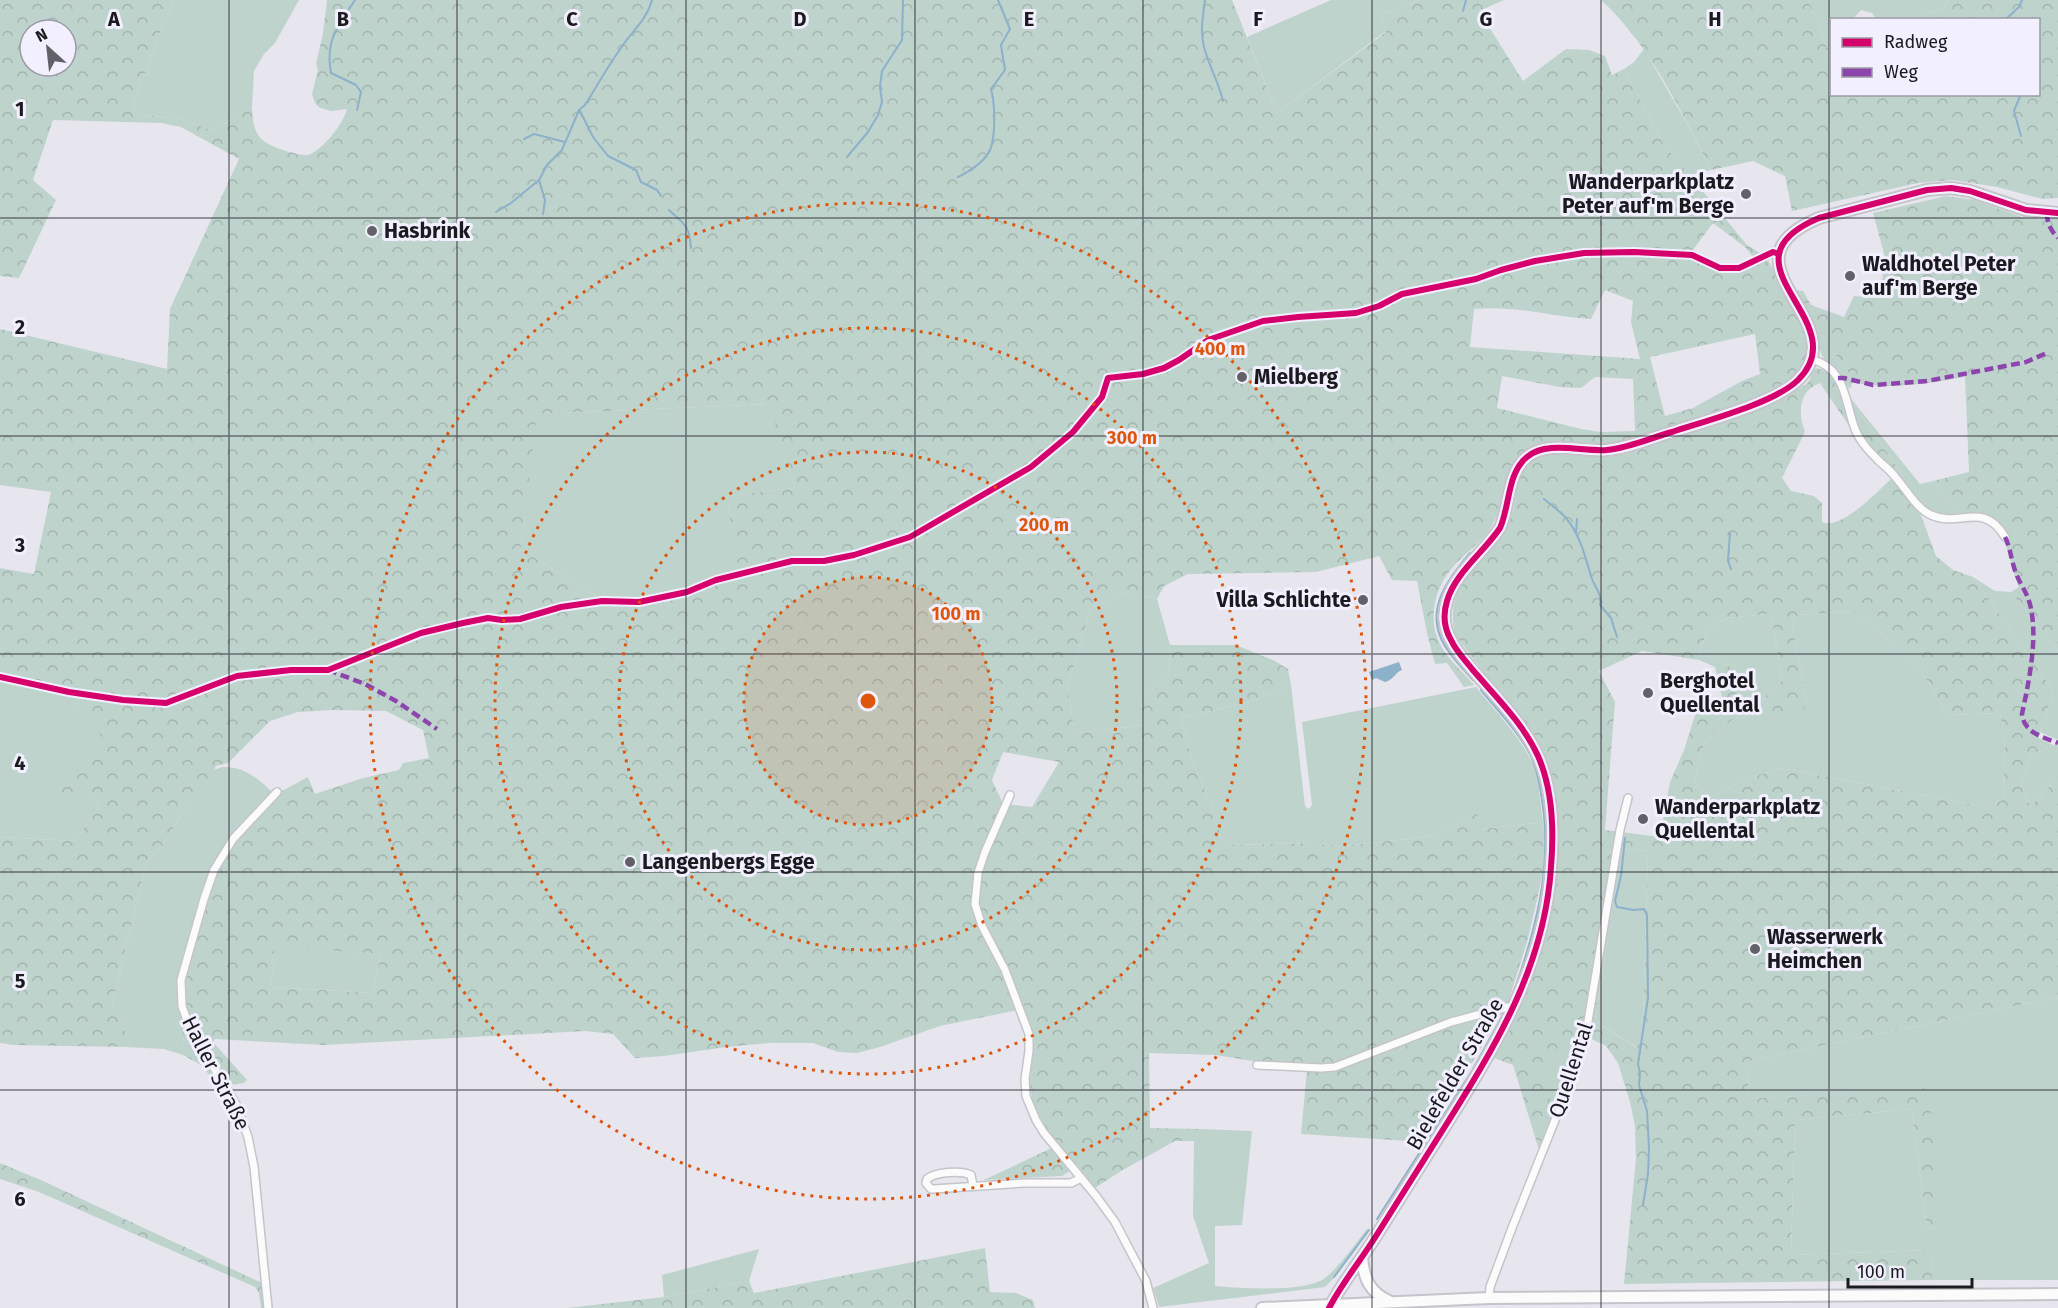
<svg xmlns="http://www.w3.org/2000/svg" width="2058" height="1308" font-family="'Fira Sans',sans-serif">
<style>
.grass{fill:#bed3cc}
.forest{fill:url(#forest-crowns);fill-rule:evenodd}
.water{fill:#8db1ca}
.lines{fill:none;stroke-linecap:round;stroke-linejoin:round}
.stream{stroke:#8db1ca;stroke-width:2}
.street-casing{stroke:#c5c4ca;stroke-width:10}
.secondary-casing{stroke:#c5c4ca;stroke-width:14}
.street{stroke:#fbfbfc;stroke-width:7}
.secondary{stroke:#fbfbfc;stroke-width:10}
.quiet{stroke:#8e44ad;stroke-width:4.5;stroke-dasharray:9 4.5;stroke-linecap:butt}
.cycleway-casing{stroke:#f2effe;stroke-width:10}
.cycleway{stroke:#d6006c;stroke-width:6}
.grid{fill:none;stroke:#1b1a1f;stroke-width:1.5;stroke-opacity:0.55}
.ring{fill:none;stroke:#de560d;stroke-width:3;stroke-dasharray:3 6}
.poi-dot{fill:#626167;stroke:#f2effe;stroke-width:2}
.labels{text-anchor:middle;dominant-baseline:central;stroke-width:6;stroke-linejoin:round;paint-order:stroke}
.poi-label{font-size:21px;font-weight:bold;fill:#1b1a1f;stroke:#f2effe;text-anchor:start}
.street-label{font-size:21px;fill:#1b1a1f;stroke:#f2effe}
.grid-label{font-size:20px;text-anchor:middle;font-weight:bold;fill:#1b1a1f;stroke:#f2effe;stroke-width:6;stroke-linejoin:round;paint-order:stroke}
.centre{fill:#de560d;stroke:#f2effe;stroke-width:3}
.ring-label{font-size:18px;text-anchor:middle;font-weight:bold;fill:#de560d;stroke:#f2effe;stroke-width:6;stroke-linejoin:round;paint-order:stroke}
</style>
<defs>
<pattern id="forest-crowns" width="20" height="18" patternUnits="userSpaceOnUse" patternTransform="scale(1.5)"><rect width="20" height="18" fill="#bed3cc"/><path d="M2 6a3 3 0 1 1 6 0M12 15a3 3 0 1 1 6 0" fill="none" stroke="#a3b5af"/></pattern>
</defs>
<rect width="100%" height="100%" fill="#e7e6ee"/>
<g class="grass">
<polygon points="173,0 299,0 275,43 264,54 254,71 252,107 213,131 183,119 142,115 135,112 133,109 134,101"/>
<polygon points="1331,0 1420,0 1381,14 1386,31 1277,113 1247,37"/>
<polygon points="1809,0 1949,0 1944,8 1913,19 1876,19 1872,13 1861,10 1853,19 1832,20 1831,43 1827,48"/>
<polygon points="1644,49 1686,122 1711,170 1689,175 1662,142 1624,69 1634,62"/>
<polygon points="1813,324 1856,383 1852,383 1850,389 1822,356"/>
<path d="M1848,395L1920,484L1933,481L1962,520C1945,524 1936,520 1920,512L1911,488Z"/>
<polygon points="770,404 795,488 727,495 739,581 614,607 521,549 536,414"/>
<polygon points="1973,577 1995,591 2011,592 2058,651 2058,740 2040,732 2054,691"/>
<polygon points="1125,592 1157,599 1170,645 1169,675 1141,699 1144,725 1075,733 1067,686 1091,609"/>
<path d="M1853,611L1917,663L1948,715L2000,713L2005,739L2003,800L1986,807L1781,768L1744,780L1711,798L1694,782L1704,743L1732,720L1755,715L1729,666L1699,653L1708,629L1727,618L1768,614L1772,620L1782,680C1777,693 1767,688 1762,704H1807L1792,624L1798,615Z"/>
<polygon points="0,681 65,694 104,738 92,794 99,808 74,841 0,837"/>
<path d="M1291,685L1305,806L1309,809L1312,805L1302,722L1476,687C1495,711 1519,735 1532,762C1540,780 1540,802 1543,822L1481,829L1477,813L1435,836L1342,846L1318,844L1314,841L1311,843L1225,845L1220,841L1218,820L1192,761L1181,718L1250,702Z"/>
<polygon points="2053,745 2058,745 2058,777 2030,807 2021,783 2031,756"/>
<path d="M222,767C243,766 258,778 272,792L231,836L211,868L182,959L178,980L184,1016L183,1055L164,1049L125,1047V1024L107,1011L112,1005L146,865L151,856L162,846L188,805L214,770Z"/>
<polygon points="1621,848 1648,851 1643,1020 1638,1048 1595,1021"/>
<polygon points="275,946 381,954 373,993 271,987"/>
<polygon points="2058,997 2058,1280 1932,1280 1931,1250 1791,1255 1795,1120 1912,1109 1927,1228 1936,1227 1925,1089 1748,1099 1749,1061"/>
<polygon points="1583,1035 1553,1118 1544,1067"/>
<path d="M1201,1129L1252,1131L1242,1225L1215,1226V1286C1239,1288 1306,1293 1325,1278C1341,1265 1354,1245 1367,1229H1369L1334,1278L1325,1287L1159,1307L1153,1288L1209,1263L1193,1216L1194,1141Z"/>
<polygon points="759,1249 749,1281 664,1297 662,1275"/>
</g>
<g class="forest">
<path d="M0,0H173L134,101L133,109L135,112L142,115L183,119L213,131L252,107C253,138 261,143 289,152C295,153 302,156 308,155C323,150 343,124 347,109L331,111L320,108L315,103L312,94L318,70L316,64L323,33L327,0H1232L1277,113L1386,32L1381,14L1420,0H1504L1479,11L1523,81L1566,49L1589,50L1605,56L1612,75L1624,69L1662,142L1747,245L1760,253L1754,258L1745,247L1713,223L1693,250C1712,260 1728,272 1749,261L1751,267L1765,258L1768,260L1804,328C1808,346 1808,365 1793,379C1770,398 1720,411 1691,421C1664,430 1637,442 1608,446C1584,449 1559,447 1535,447C1525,464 1514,481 1504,499C1498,510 1496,522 1488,532C1477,546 1463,555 1452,568C1434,589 1427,621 1441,646C1449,660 1463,672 1474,685L1464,687L1447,663L1435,664L1427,633L1417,581L1392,580L1379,556L1316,572L1188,574L1164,586L1157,599L1125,592L1091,609L1067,686L1075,733L1144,725L1141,699L1169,675L1170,645H1236L1275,661L1288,669L1291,685L1250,702L1181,718L1192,761L1218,820L1220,840L1225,845L1311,843L1314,840L1318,844L1342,846L1435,836L1477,813L1482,829L1543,822L1545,842L1543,871L1537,900L1527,942L1508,1003L1424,1142L1301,1134L1307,1070L1216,1055L1149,1053L1150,1128L1201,1129L1194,1141H1175L1121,1171L1095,1188L1078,1166L1062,1176L984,1180L1058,1145L1047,1132L1033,1103L1029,1080L1033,1042L1023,1009L940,1026L880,1047L857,1053L838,1052L813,1043H770L726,1047L664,1056L635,1058L613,1034L585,1031L324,1045L215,1039L213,1042L247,1080L244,1083L219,1087L201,1065L183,1055L184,980L188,959L217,870L235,841L280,792L308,777L315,794L363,778L399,770L403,763L429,758L423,730L386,711L333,710L298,712L270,721L228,763L216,766L211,776L188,805L162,846L151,856L146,865L112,1005L108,1011L125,1024V1047L13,1045L0,1043V837L74,841L99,808L92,794L61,793L62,778L103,738L65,694L0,681V568L34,574L51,492L0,485V329L167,369L170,309L239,159L181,127L162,123L53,120L33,180L56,200L19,278L0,276ZM30,30H66V66H30ZM1605,290L1633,301L1631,322L1640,359L1470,347L1474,309C1514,305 1552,317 1591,319ZM1755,334L1760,374L1742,381L1693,408L1665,416L1650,357ZM1502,376L1560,387L1581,388L1595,377L1633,379L1635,431L1601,432L1581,429L1497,408ZM769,404L795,488L727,495L738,581L614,607L521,549L537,414ZM1003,752L1059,762L1032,807L1003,804L992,780ZM275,947L381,954L373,993L271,987Z"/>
<path d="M1601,0H1809L1827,48L1831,43L1832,94H2038V20L1913,19L1944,8L1949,0H2058V198L2043,199L1997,187L1952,180L1918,183L1792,211L1785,176L1753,161L1711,170C1680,110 1651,46 1601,0Z"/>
<path d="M1946,196L1975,200L2022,217L2040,219H2058V651L2011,592L2019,587C2006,554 2009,517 1962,520L1933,481L1969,472L1965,377C1929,383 1891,390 1856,383L1813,324L1795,290L1803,291L1811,305L1844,317L1854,296L1880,298L1885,257L1873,213Z"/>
<path d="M1817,368L1830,373L1848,395L1911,488L1936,556L1953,570L1973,577L2054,691L2038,738L2053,745L2031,756L2021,783L2030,807L2058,777V997L1749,1061L1748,1099L1925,1088L1937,1141L1936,1227L1927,1228L1912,1109L1795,1120L1791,1255L1931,1250L1932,1280L1624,1284L1636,1159L1635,1126L1630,1102L1618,1063L1606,1046L1583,1035L1545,1067L1553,1118L1539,1150L1513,1065L1494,1058C1534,988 1563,897 1557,816C1556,801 1555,785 1550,770C1546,757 1538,745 1531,733L1455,635C1445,592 1469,575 1494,545C1502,535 1509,525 1512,513C1518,495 1514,473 1532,460C1553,445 1585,459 1608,455C1629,451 1649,443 1669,437C1716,423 1763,410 1805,385C1811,381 1810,375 1814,370ZM1820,383L1858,439L1893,477C1879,490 1841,531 1822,522V503L1814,496L1791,491L1782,478L1805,432C1798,414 1798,391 1820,383ZM1853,611L1917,663L1948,715L2000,713L2005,739L2003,800L1986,807L1781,768L1744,780L1711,798L1694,782L1704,743L1732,720L1755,715L1759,710L1729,666L1699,653L1708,629L1727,618L1767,614L1772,620L1782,680C1777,693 1767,688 1762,704L1767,716L1775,717L1802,711L1807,704L1792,624L1798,615ZM1642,651L1699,660L1715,667L1724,706L1696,712L1684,750L1670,782L1660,837L1605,830L1615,702L1599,671ZM1621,848L1648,851L1643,1020L1637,1048L1595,1021Z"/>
<polygon points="0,1163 43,1181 262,1283 265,1308 261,1308 259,1293 255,1287 39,1192 0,1179"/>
<polygon points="985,1248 990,1292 1016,1293 1033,1300 1035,1308 567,1308 664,1297 749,1281 754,1293"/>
</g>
<path class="water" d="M1399,662L1402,670C1395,672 1394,680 1385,682L1376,678L1372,680L1369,672Z"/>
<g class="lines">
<g class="stream">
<path d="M355,0C338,26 325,40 331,73L356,85L361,92L357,110"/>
<path d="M1205,0C1203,15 1200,32 1204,47C1209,66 1219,83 1223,101"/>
<polyline points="1463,11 1466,0"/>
<polyline points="2005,20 2019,7 2022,0"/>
<polyline points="580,111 593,137 608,156 636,170 641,182 657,190 661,196"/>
<polyline points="2021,136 2014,111 2021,94"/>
<polyline points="524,139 534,134 565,142"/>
<polyline points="847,157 868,132 878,115 882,102 880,87 882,71 902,40 903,0"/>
<path d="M958,177C970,171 984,163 990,150C996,136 995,103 991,89L1005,70L1001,45L1010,29L998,0"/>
<polyline points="539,180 545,200 543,214"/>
<path d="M669,210C685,225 689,224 691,248"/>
<path d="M496,212L511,203L539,180L547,165L562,150L579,110L585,105C597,86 608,66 621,48C632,31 647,20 652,0"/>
<path d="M1544,499C1551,505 1560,511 1566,518C1581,536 1585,557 1592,579C1596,589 1602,594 1600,605L1611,618L1617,637"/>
<polyline points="1576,533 1577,519"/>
<polyline points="1730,533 1728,561 1731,569"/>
<path d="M1470,553C1445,583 1421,614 1449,652C1456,662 1465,671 1473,680"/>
<path d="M1481,690C1498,711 1519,732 1531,756C1537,770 1540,785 1542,800C1553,868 1535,933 1512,997"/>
<polyline points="1625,838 1621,876 1615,901 1617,907 1633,910 1644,909 1647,915 1648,998 1638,1064 1640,1073 1639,1085 1647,1111 1649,1148 1648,1174 1643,1205"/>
<polyline points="1377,1219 1472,1071 1504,1013"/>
<polyline points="1334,1277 1369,1230"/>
</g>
<g class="street-casing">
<g id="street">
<polyline points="1755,261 1773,252 1779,254"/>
<path d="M1811,359C1847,369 1844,400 1855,429C1860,442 1870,452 1880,462C1886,467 1892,472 1896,478C1907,490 1916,508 1931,515C1960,528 1983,500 2005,537"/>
<polyline points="1010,795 985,852 978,873 975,904 982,926 1005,970 1029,1034 1029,1051 1025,1079 1026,1096 1036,1120 1044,1133 1096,1196 1115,1222 1146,1281 1153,1308"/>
<polyline points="1257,1065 1321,1068 1335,1067 1451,1022 1507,1007 1514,1008"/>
<path d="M973,1186L971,1175C961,1170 935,1172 927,1179L926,1183L931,1189H934L1024,1183H1071L1081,1178"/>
<polyline points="1489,1298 1490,1287 1512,1228 1577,1065 1585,1039 1620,830 1628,798"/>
<polyline points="268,1308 254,1167 248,1137 236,1104 190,1029 182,1006 181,980 204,899 214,870 233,839 277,792"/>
</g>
</g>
<g class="secondary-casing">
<g id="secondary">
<path d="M1362,1258C1364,1278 1369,1292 1389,1301"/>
<polyline points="1262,1308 1489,1298 2058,1294"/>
<path d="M1329,1308C1342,1283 1361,1260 1376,1236C1399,1200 1421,1164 1444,1128C1495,1047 1545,966 1551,867C1554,831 1553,790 1538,756C1523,723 1495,696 1472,669C1465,660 1456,651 1451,640C1444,628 1443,614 1447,601C1455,573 1484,552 1500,528C1510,506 1507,473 1527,457C1547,440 1582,452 1607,450C1629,448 1651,438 1672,432C1705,421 1775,403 1798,380C1858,321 1712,263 1819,218L1927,190L1951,188L1970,191L2026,210L2058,213"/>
</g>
</g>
<use href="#street" class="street"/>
<use href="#secondary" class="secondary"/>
<g class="quiet">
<path d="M2047,213C2047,223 2051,231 2058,238"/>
<polyline points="1838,378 1844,378 1873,385 1927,381 2026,362 2049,352"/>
<path d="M2005,537C2011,549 2011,561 2016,573C2019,582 2025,590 2028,598C2040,631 2029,681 2022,714C2024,733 2043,737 2058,743"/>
<polyline points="328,670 365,684 396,701 437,729"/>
</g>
<g class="cycleway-casing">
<g id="cycleway">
<polyline points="0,677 69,692 123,700 166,703 237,676 291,670 328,670 421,633 463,623 488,618 502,620 520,619 561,607 602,601 639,602 687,592 716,580 792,561 824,561 854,555 910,537 1031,467 1073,432 1102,397 1108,378 1143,374 1164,368 1179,360 1208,340 1263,321 1298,317 1356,313 1379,306 1402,294 1476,279 1501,270 1535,261 1584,253 1634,252 1692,255 1720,268 1739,268 1773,252 1779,254"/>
<path d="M1329,1308C1342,1283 1361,1260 1376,1236C1399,1200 1421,1164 1444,1128C1495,1047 1545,966 1551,867C1554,831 1553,790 1538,756C1523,723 1495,696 1472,669C1465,660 1456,651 1451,640C1444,628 1443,614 1447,601C1455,573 1484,552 1500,528C1510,506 1507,473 1527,457C1547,440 1582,452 1607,450C1629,448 1651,438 1672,432C1705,421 1775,403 1798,380C1858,321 1712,263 1819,218L1927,190L1951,188L1970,191L2026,210L2058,213"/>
</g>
</g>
<use href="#cycleway" class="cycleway"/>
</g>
<path class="grid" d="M229,0V1308M457,0V1308M686,0V1308M915,0V1308M1143,0V1308M1372,0V1308M1601,0V1308M1829,0V1308M0,218H2058M0,436H2058M0,654H2058M0,872H2058M0,1090H2058"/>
<circle cx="868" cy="701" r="124" fill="#de560d" fill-opacity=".12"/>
<g class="ring">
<circle cx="868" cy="701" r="124"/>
<circle cx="868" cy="701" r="249"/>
<circle cx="868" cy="701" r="373"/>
<circle cx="868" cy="701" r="498"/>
</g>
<g class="poi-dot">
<circle cx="1746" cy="194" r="6"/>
<circle cx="372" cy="231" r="6"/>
<circle cx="1850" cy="276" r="6"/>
<circle cx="1242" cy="377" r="6"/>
<circle cx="1363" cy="600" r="6"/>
<circle cx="1648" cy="693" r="6"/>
<circle cx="1643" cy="819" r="6"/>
<circle cx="630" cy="862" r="6"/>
<circle cx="1755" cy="949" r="6"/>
</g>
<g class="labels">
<g class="poi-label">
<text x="1734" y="182" text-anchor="end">Wanderparkplatz<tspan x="1734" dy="24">Peter auf'm Berge</tspan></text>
<text x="384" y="231">Hasbrink</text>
<text x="1862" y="264">Waldhotel Peter<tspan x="1862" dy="24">auf'm Berge</tspan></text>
<text x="1254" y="377">Mielberg</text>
<text x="1351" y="600" text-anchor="end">Villa Schlichte</text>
<text x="1660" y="681">Berghotel<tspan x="1660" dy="24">Quellental</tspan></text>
<text x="1655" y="807">Wanderparkplatz<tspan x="1655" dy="24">Quellental</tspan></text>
<text x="642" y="862">Langenbergs Egge</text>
<text x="1767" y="937">Wasserwerk<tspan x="1767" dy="24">Heimchen</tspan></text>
</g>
<g class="street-label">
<text transform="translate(1571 1070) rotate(-72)">Quellental</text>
<text transform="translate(216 1073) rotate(63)">Haller Straße</text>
<text transform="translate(1455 1074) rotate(-60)">Bielefelder Straße</text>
</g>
</g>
<g class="grid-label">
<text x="114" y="26">A</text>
<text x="343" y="26">B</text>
<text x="572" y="26">C</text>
<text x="800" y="26">D</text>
<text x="1029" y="26">E</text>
<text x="1258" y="26">F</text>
<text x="1486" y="26">G</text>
<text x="1715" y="26">H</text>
<text x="20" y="116">1</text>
<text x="20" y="334">2</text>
<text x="20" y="552">3</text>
<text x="20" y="770">4</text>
<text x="20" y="988">5</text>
<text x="20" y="1206">6</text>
</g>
<circle cx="868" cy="701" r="9" class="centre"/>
<g class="ring-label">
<text x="1220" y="355">400 m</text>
<text x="1132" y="444">300 m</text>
<text x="1044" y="531">200 m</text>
<text x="956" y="620">100 m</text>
</g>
<rect x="1830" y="18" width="210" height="78" fill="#f2effe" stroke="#9c9aa5" stroke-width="1.5"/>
<rect x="1842" y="38" width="30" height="9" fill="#d6006c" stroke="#9c9aa5" stroke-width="1.5"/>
<text x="1884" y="48" font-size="18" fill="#1b1a1f">Radweg</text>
<rect x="1842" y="68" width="30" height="9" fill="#8e44ad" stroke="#9c9aa5" stroke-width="1.5"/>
<text x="1884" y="78" font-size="18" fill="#1b1a1f">Weg</text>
<g transform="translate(48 48) rotate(333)"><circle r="28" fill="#f2effe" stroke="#9c9aa5" stroke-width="1.5"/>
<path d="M0-4.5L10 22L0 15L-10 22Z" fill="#626167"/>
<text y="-9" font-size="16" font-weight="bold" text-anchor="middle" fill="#1b1a1f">N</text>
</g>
<path d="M1848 1278v9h124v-9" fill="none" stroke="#1b1a1f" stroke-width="3"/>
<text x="1857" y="1278" font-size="18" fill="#1b1a1f" stroke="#f2effe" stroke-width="4.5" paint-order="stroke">100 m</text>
</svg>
